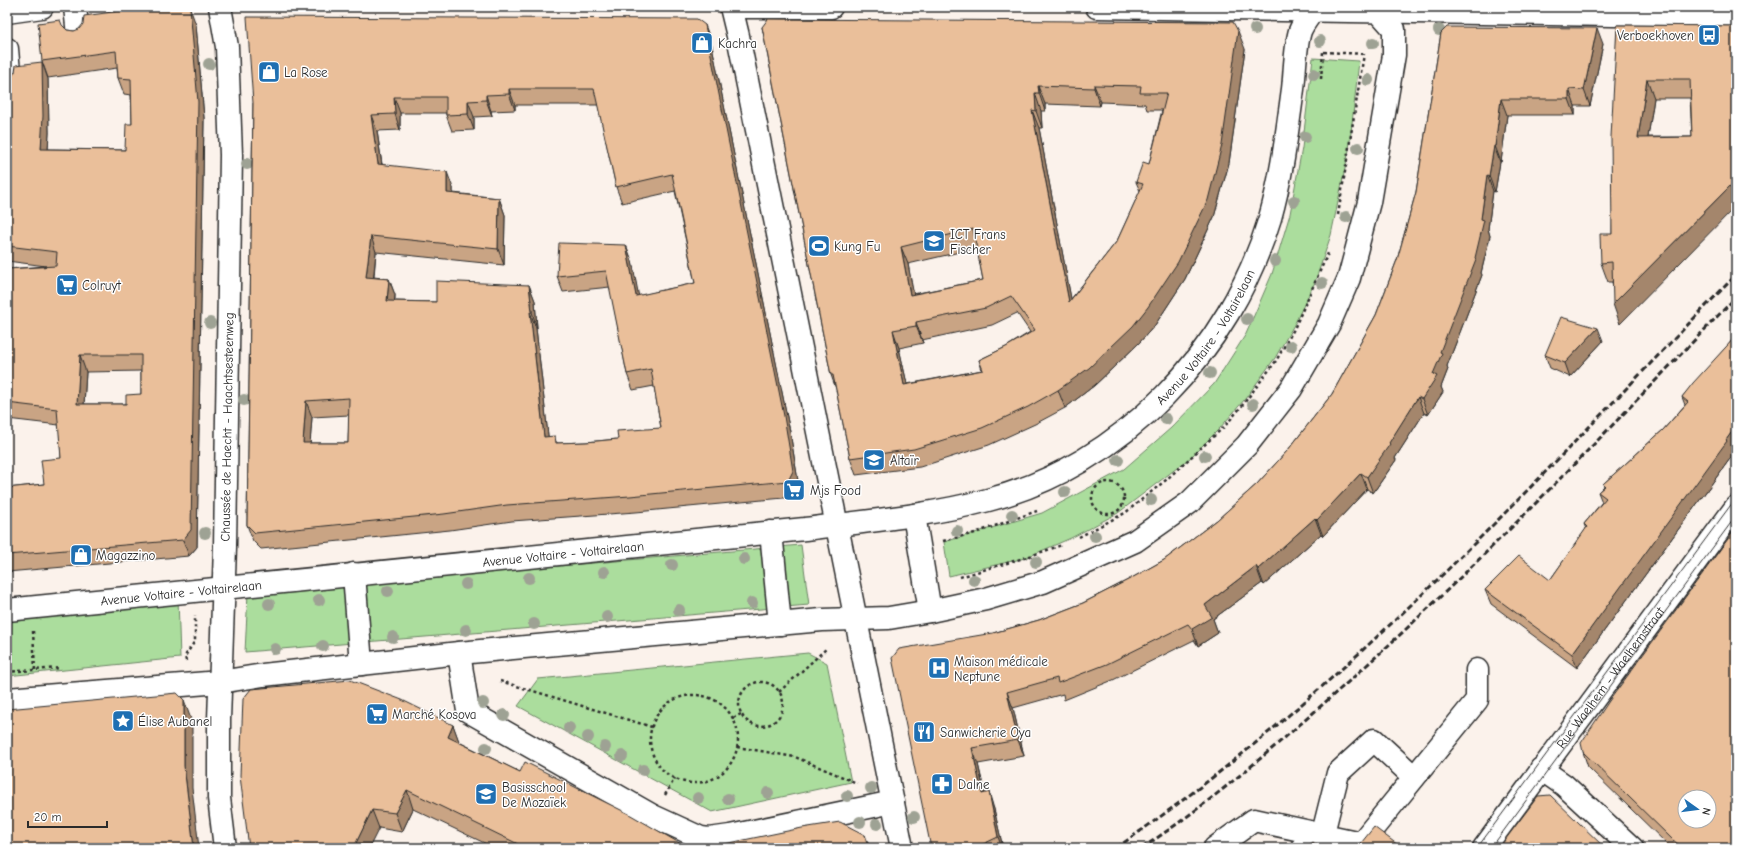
<svg xmlns="http://www.w3.org/2000/svg" width="1743" height="855" font-family="'Comic Neue',sans-serif">
<style>
.green{fill:#abdd9d;stroke:#6b8464}
.lines{fill:none;stroke-linecap:round;stroke-linejoin:round}
.minor-casing{stroke:#2b2b2b;stroke-width:25}
.path{stroke:#2b2b2b;stroke-width:2.5;stroke-dasharray:3 3;stroke-linecap:butt}
.minor{stroke:#fff;stroke-width:22}
.tram{stroke:#2b2b2b;stroke-width:1}
.rail{stroke:#2b2b2b;stroke-width:3;stroke-dasharray:6 3;stroke-linecap:butt}
.tree{fill:#9ea294}
.wall{fill:#c9a484;stroke:#2b2b2b;fill-rule:evenodd}
.shaded-wall{fill:#a4866c;stroke:#2b2b2b}
.building{fill:#eabf9a;stroke:#2b2b2b;fill-rule:evenodd}
.labels{text-anchor:middle;dominant-baseline:central;stroke-width:3;stroke-linejoin:round;paint-order:stroke}
.poi-label{font-size:13px;fill:#2b2b2b;stroke:#fff;text-anchor:start}
.street-label{font-size:13px;fill:#2b2b2b;stroke:#fff}
</style>
<rect width="100%" height="100%" fill="#fbf2eb"/>
<filter id="ink" filterUnits="userSpaceOnUse"><feTurbulence type="fractalNoise" baseFrequency=".025" numOctaves="2"/><feDisplacementMap in="SourceGraphic" scale="8" xChannelSelector="R" yChannelSelector="G"/><feConvolveMatrix kernelMatrix="1 2 1 2 8 2 1 2 1" color-interpolation-filters="sRGB"/></filter>
<g filter="url(#ink)">
<g class="green">
<polygon points="1313,58 1359,61 1349,150 1331,235 1315,282 1295,323 1275,358 1245,399 1220,428 1190,458 1118,513 1071,538 1025,558 949,576 944,542 1042,513 1124,469 1171,428 1214,384 1246,334 1272,274 1290,214 1302,148"/>
<polygon points="801,545 809,605 245,652 248,593"/>
<polygon points="178,598 180,658 7,676 7,615"/>
<polygon points="808,653 827,663 851,782 712,812 518,706 538,679"/>
</g>
<g class="lines">
<g class="minor-casing">
<g id="minor">
<polyline points="75,7 78,35"/>
<polyline points="220,7 227,47 231,155 225,547 219,720 219,798 225,848"/>
<polyline points="731,7 738,36 902,848"/>
<polyline points="742,7 831,7"/>
<polyline points="1097,7 1736,17"/>
<polyline points="7,12 42,7"/>
<polyline points="7,49 10,83"/>
<polyline points="914,515 930,611"/>
<polyline points="771,532 780,624"/>
<polyline points="354,574 361,664"/>
<path id="s1" d="M7,610L805,529C866,521 928,516 988,500C1123,465 1230,351 1270,218C1282,176 1287,132 1293,89C1295,72 1295,47 1300,31C1303,23 1311,14 1315,7"/>
<polyline points="459,653 468,711 653,816 701,838 709,839 730,836 893,802"/>
<polyline points="7,699 220,682 263,675 459,653 822,620 889,618 930,611 986,599 1043,582 1135,541 1189,503 1247,445 1291,389 1329,324 1349,278 1369,202 1394,55 1394,29 1378,11 1378,7"/>
<polyline points="1541,769 1564,785 1632,848"/>
<polyline points="1215,848 1254,820 1361,843 1477,700 1477,670"/>
<polyline points="1302,848 1323,833 1338,773 1374,740 1414,777"/>
<path id="s2" d="M1484,848L1736,507"/>
</g>
</g>
<g class="path">
<polyline points="1324,52 1365,54"/>
<polyline points="1321,79 1323,52"/>
<polyline points="1338,215 1364,54"/>
<circle cx="1108" cy="498" r="16"/>
<polyline points="1079,537 1125,513 1166,480 1225,426 1241,407 1276,361 1294,329 1329,251"/>
<polyline points="943,541 975,533 1037,511"/>
<polyline points="960,577 1024,558 1062,545"/>
<polyline points="33,631 35,670"/>
<polyline points="186,661 185,656 195,641 195,615"/>
<polyline points="7,672 60,668"/>
<polyline points="500,681 652,727"/>
<circle cx="761" cy="704" r="22"/>
<polyline points="779,692 827,648"/>
<circle cx="694" cy="739" r="44"/>
<polyline points="733,718 741,714"/>
<polyline points="737,747 795,757 857,783"/>
<polyline points="665,795 675,778"/>
</g>
<use href="#minor" class="minor"/>
<g class="tram">
<polyline points="1477,848 1736,498"/>
<polyline points="1491,848 1736,516"/>
</g>
<g class="rail">
<path d="M1116,848C1350,688 1539,477 1736,275"/>
<path d="M1142,848C1212,802 1276,746 1339,690C1478,567 1607,431 1736,297"/>
</g>
</g>
<g class="tree">
<circle cx="1255" cy="29" r="6"/>
<circle cx="1439" cy="30" r="6"/>
<circle cx="1320" cy="41" r="6"/>
<circle cx="1373" cy="43" r="6"/>
<circle cx="209" cy="64" r="6"/>
<circle cx="1314" cy="74" r="6"/>
<circle cx="1368" cy="80" r="6"/>
<circle cx="1305" cy="137" r="6"/>
<circle cx="1358" cy="148" r="6"/>
<circle cx="247" cy="164" r="6"/>
<circle cx="1294" cy="201" r="6"/>
<circle cx="1346" cy="217" r="6"/>
<circle cx="1275" cy="261" r="6"/>
<circle cx="1322" cy="283" r="6"/>
<circle cx="1247" cy="319" r="6"/>
<circle cx="210" cy="323" r="6"/>
<circle cx="1291" cy="346" r="6"/>
<circle cx="1210" cy="373" r="6"/>
<circle cx="244" cy="400" r="6"/>
<circle cx="1253" cy="404" r="6"/>
<circle cx="1166" cy="419" r="6"/>
<circle cx="1205" cy="456" r="6"/>
<circle cx="1118" cy="460" r="6"/>
<circle cx="1065" cy="492" r="6"/>
<circle cx="1151" cy="500" r="6"/>
<circle cx="1012" cy="515" r="6"/>
<circle cx="957" cy="531" r="6"/>
<circle cx="205" cy="533" r="6"/>
<circle cx="1095" cy="536" r="6"/>
<circle cx="744" cy="559" r="6"/>
<circle cx="1036" cy="562" r="6"/>
<circle cx="672" cy="565" r="6"/>
<circle cx="604" cy="572" r="6"/>
<circle cx="529" cy="578" r="6"/>
<circle cx="974" cy="580" r="6"/>
<circle cx="466" cy="584" r="6"/>
<circle cx="388" cy="591" r="6"/>
<circle cx="319" cy="600" r="6"/>
<circle cx="752" cy="603" r="6"/>
<circle cx="269" cy="604" r="6"/>
<circle cx="679" cy="610" r="6"/>
<circle cx="607" cy="617" r="6"/>
<circle cx="534" cy="624" r="6"/>
<circle cx="466" cy="630" r="6"/>
<circle cx="393" cy="637" r="6"/>
<circle cx="323" cy="646" r="6"/>
<circle cx="275" cy="649" r="6"/>
<circle cx="483" cy="703" r="6"/>
<circle cx="504" cy="715" r="6"/>
<circle cx="569" cy="728" r="6"/>
<circle cx="588" cy="737" r="6"/>
<circle cx="605" cy="747" r="6"/>
<circle cx="486" cy="748" r="6"/>
<circle cx="622" cy="756" r="6"/>
<circle cx="643" cy="770" r="6"/>
<circle cx="871" cy="788" r="6"/>
<circle cx="768" cy="793" r="6"/>
<circle cx="847" cy="796" r="6"/>
<circle cx="698" cy="798" r="6"/>
<circle cx="728" cy="799" r="6"/>
<circle cx="914" cy="817" r="6"/>
<circle cx="860" cy="822" r="6"/>
<circle cx="877" cy="824" r="6"/>
</g>
<g class="wall">
<path d="M62,25L67,30L74,31L196,25L204,118L197,547L189,556L7,572V488L44,484L61,458L59,425L7,419V338L8,333V314H7V269L46,266L7,261V78L48,79L49,133L48,149L125,150L132,124L131,95L124,94L118,78L117,68L48,78L42,61ZM141,371V394L126,404H84L86,372Z"/>
<path d="M1617,25L1736,26L1620,324L1612,282H1608L1601,263L1612,234ZM1654,98H1690L1692,137H1648Z"/>
<path d="M762,27L1245,49L1229,163L1214,217L1185,279L1155,325L1139,343L1095,385L1065,408L1035,424L989,445L920,467L856,475L850,458L836,389L831,375ZM1101,102L1145,104L1147,110H1162L1149,164L1136,182L1140,191L1117,241L1071,299L1039,128H1042L1041,111H1045V104L1100,106ZM977,248L983,280L913,294L908,264ZM1017,313L1030,332L1006,347L979,360L982,370L907,384L899,348L923,343L922,340L992,325Z"/>
<polygon points="1441,33 1603,44 1590,106 1575,106 1575,115 1507,115 1501,162 1500,162 1495,192 1493,191 1488,229 1490,236 1481,273 1482,275 1447,366 1448,369 1441,387 1443,392 1428,415 1424,413 1395,458 1396,460 1373,493 1367,489 1323,536 1321,534 1264,585 1262,583 1213,619 1218,633 1198,646 1194,640 1113,680 1064,700 1063,694 1013,708 1024,756 978,764 985,793 994,809 1003,848 931,848 993,633 1039,620 1083,603 1128,580 1164,560 1217,520 1257,484 1288,450 1332,394 1376,315 1397,260 1416,192"/>
<path d="M711,41L790,432L799,487L794,497L636,512L512,521L450,530L261,549L253,541L247,525L253,103ZM515,105H598L616,187L622,203L675,191L695,283L638,296L632,261L626,245L557,276L563,292L610,287L627,374L633,390L654,386L661,428L618,439L586,442L558,443L548,436L536,328H537L535,301L529,285L436,302L395,301V295L389,279L374,277L376,252L504,265L505,215L499,198L453,193V188L382,164L377,131L400,130V113H446V115L452,131L474,130V117L492,116L491,111L515,110ZM349,415L348,443H310L312,417Z"/>
<polygon points="1736,336 1736,448 1732,454 1732,456 1577,668 1491,604 1485,590 1550,580 1586,529 1584,524 1602,502 1598,492 1604,486 1603,484 1663,430 1685,405 1682,397"/>
<polygon points="1603,341 1570,377 1550,368 1545,355"/>
<polygon points="453,725 459,742 520,772 688,848 495,848 413,809 402,832 379,828 240,776"/>
<polygon points="1583,752 1736,848 1671,848 1588,767"/>
</g>
<g class="shaded-wall">
<polygon points="190,8 196,25 204,118 197,547 189,556 183,540"/>
<polygon points="705,25 711,41 790,432 799,487 794,497 788,481"/>
<polygon points="1597,28 1603,44 1590,106 1584,90"/>
<polygon points="1238,31 1245,49 1229,163 1214,217 1185,279 1155,325 1139,343 1095,385 1065,408 1058,390"/>
<polygon points="42,62 48,79 49,133 47,166 41,149"/>
<polygon points="1647,79 1654,98 1645,157 1638,138"/>
<polygon points="1094,85 1101,102 1100,106 1094,88"/>
<polygon points="1038,86 1045,104 1045,111 1039,93"/>
<polygon points="509,89 515,105 515,110 509,94"/>
<polygon points="1569,89 1575,106 1575,115 1569,99"/>
<polygon points="1035,93 1041,111 1042,128 1036,111"/>
<polygon points="486,95 491,111 492,116 486,100"/>
<polygon points="394,97 400,113 400,130 395,114"/>
<polygon points="1501,99 1507,115 1501,162 1495,146"/>
<polygon points="468,101 474,117 474,130 468,114"/>
<polygon points="1032,110 1039,128 1075,320 1069,302"/>
<polygon points="371,115 377,131 384,180 378,164"/>
<polygon points="1494,146 1500,162 1495,192 1489,176"/>
<polygon points="447,172 453,188 453,209 447,193"/>
<polygon points="1487,175 1493,191 1488,229 1490,236 1481,273 1482,275 1447,366 1448,369 1441,387 1443,392 1428,415 1422,399 1433,374 1481,219"/>
<polygon points="1736,180 1736,206 1620,324 1613,304"/>
<polygon points="499,198 505,215 504,265 498,249"/>
<polygon points="371,236 376,252 372,293 366,277"/>
<polygon points="626,245 632,261 642,313 636,296"/>
<polygon points="901,247 908,264 917,312 910,295"/>
<polygon points="389,279 395,295 393,317 387,301"/>
<polygon points="529,285 535,301 537,328 532,312"/>
<polygon points="530,312 536,328 550,453 544,437"/>
<polygon points="916,322 923,343 916,326"/>
<polygon points="1598,328 1603,341 1570,377 1565,363"/>
<polygon points="893,330 899,348 911,402 904,385"/>
<polygon points="80,355 86,372 83,421 77,404"/>
<polygon points="1418,397 1424,413 1395,458 1396,460 1373,493 1367,477"/>
<polygon points="306,401 312,417 309,459 303,443"/>
<polygon points="1736,426 1736,448 1732,454 1732,456 1577,668 1572,654"/>
<polygon points="1361,473 1367,489 1323,536 1317,520"/>
<polygon points="1315,518 1321,534 1264,585 1258,569"/>
<polygon points="1256,566 1262,583 1213,619 1218,633 1198,646 1192,629 1205,605"/>
<polygon points="1007,692 1013,708 1024,756 1018,740"/>
<polygon points="184,700 192,722 192,788 199,848 194,848 184,766"/>
<polygon points="453,725 460,744 448,737"/>
<polygon points="972,748 978,764 988,810 982,794"/>
<polygon points="407,790 413,809 402,832 395,813"/>
<polygon points="989,792 994,809 1003,848 1002,848 998,837"/>
<polygon points="372,810 379,828 369,848 358,848 356,843"/>
<polygon points="865,835 870,848 868,848"/>
</g>
<g class="building">
<path d="M148,7H189L190,8L198,102L191,530L183,540L7,555V488L44,484L41,460L61,458L57,409L7,403V338L8,333L9,297H7V269L56,266L57,252L7,246V78L11,77L15,72L16,65L42,62L43,116L41,149L125,150L126,124H132L131,79L118,78L116,51L42,61L38,23L60,20L62,25L67,30L74,31L79,29L83,24L84,16ZM80,355H141V394L126,395V404H77Z"/>
<path d="M247,17L697,19L705,25L784,416L793,471L788,481L630,496L507,505L444,514L255,533L247,525L253,103ZM509,89H594L616,187L672,174L695,283L636,296L626,245L559,243L557,276L606,271L627,374L651,369L661,428L617,431L618,439L586,442L556,443L555,436L544,437L530,312H532L529,285L436,281V302L387,301L389,279L366,277L371,236L498,249L499,198L447,193V172L378,164L371,115L395,114L394,97H446V115L468,114V101L486,100V95L509,94ZM349,398L348,443H303L306,401Z"/>
<path d="M768,19L1233,22L1238,31L1222,145L1208,200L1178,262L1148,307L1133,326L1089,368L1058,390L1028,407L982,428L914,449L850,458L833,375H831L762,27ZM1094,85L1141,86L1140,93H1167L1149,164L1143,162L1136,182L1143,184L1117,241L1069,302L1032,110L1036,111L1035,93H1039L1038,86L1094,88ZM973,229L983,280L910,295L901,247ZM1011,296L1035,330L1006,347L979,360L983,370L904,385L893,330L916,326V322L986,308Z"/>
<path d="M1617,25L1736,26V180L1613,304L1612,262L1601,263L1600,234H1612L1611,137ZM1647,79H1690L1692,137L1638,138Z"/>
<polygon points="1447,27 1597,28 1584,90 1569,89 1569,99 1501,99 1495,146 1494,146 1489,176 1487,175 1481,219 1484,220 1475,258 1476,259 1440,352 1442,353 1433,374 1437,376 1422,399 1418,397 1389,443 1390,444 1367,477 1361,473 1317,520 1315,518 1258,569 1256,566 1205,605 1212,617 1192,629 1188,624 1107,664 1058,683 1057,678 1007,692 1018,740 972,748 982,794 989,792 998,837 975,848 931,848 892,658 899,649 993,633 1039,620 1083,603 1128,580 1164,560 1217,520 1257,484 1288,450 1332,394 1376,315 1397,260 1416,192 1441,33"/>
<polygon points="1561,317 1598,328 1565,363 1545,355"/>
<polygon points="1736,336 1736,426 1726,440 1727,441 1572,654 1485,590 1519,556 1550,580 1587,527 1584,524 1606,498 1598,492 1605,486 1603,484 1663,430 1688,402 1682,397 1693,383"/>
<path d="M1736,528V848H1683L1673,840L1583,752L1581,743L1609,701ZM1685,797H1709V821H1685Z"/>
<polygon points="350,680 402,700 453,725 448,737 520,772 525,762 629,814 688,848 523,848 516,843 407,790 395,813 372,810 356,843 358,848 249,848 240,776 243,699 251,689"/>
<polygon points="177,693 184,700 184,766 194,848 7,848 7,709"/>
<polygon points="1550,795 1605,848 1499,848 1538,796"/>
<polygon points="840,822 865,835 868,848 705,848 802,828"/>
<polygon points="1374,827 1402,848 1357,848"/>
<polygon points="1313,842 1321,848 1305,848"/>
</g>
</g>
<defs>
<g id="bus-square" transform="scale(1.15)"><rect x="-9" y="-9" width="18" height="18" rx="4" fill="#1f6fb2" stroke="#fff"/><path d="M-5-6H5V4H4V6H2V4H-2V6H-4V4H-5ZM-3.5-4V0h7V-4ZM-3.5 1.2v1.5H-2V1.2ZM2 1.2v1.5H3.5V1.2Z" fill="#fff"/></g>
<g id="shop-square" transform="scale(1.15)"><rect x="-9" y="-9" width="18" height="18" rx="4" fill="#1f6fb2" stroke="#fff"/><path d="M-5-2.5h2.3a2.7 3.5 0 0 1 5.4 0H5L5.5 6h-11ZM-1.5-2.5h3a1.5 2.3 0 0 0-3 0Z" fill="#fff"/></g>
<g id="school-square" transform="scale(1.15)"><rect x="-9" y="-9" width="18" height="18" rx="4" fill="#1f6fb2" stroke="#fff"/><path d="M0-5L7-2L0 1L-7-2ZM-4 1L0 2.5L4 1V4Q0 6-4 4Z" fill="#fff"/></g>
<g id="stadium-square" transform="scale(1.15)"><rect x="-9" y="-9" width="18" height="18" rx="4" fill="#1f6fb2" stroke="#fff"/><path d="M0-5a6.5 5 0 1 0 0 10a6.5 5 0 1 0 0-10ZM-3.5-1.8h7v3.6h-7Z" fill="#fff"/></g>
<g id="supermarket-square" transform="scale(1.15)"><rect x="-9" y="-9" width="18" height="18" rx="4" fill="#1f6fb2" stroke="#fff"/><path d="M-6-5.5h2.5l.6 2H6L4.5 2H-2.5L-4.4-4H-6ZM-1.5 3.2a1.3 1.3 0 1 0 .1 0ZM3 3.2a1.3 1.3 0 1 0 .1 0Z" fill="#fff"/></g>
<g id="hospital-square" transform="scale(1.15)"><rect x="-9" y="-9" width="18" height="18" rx="4" fill="#1f6fb2" stroke="#fff"/><path d="M-5-5h3v3.5h4V-5h3V5h-3V1.5h-4V5h-3Z" fill="#fff"/></g>
<g id="sight-square" transform="scale(1.15)"><rect x="-9" y="-9" width="18" height="18" rx="4" fill="#1f6fb2" stroke="#fff"/><path d="M0-6L1.8-2.2L6-1.7L2.9 1.2L3.7 5.4L0 3.3L-3.7 5.4L-2.9 1.2L-6-1.7L-1.8-2.2Z" fill="#fff"/></g>
<g id="restaurant-square" transform="scale(1.15)"><rect x="-9" y="-9" width="18" height="18" rx="4" fill="#1f6fb2" stroke="#fff"/><path d="M-5-6h1v4h1v-4h1v4h1v-4h1v5L-1.5 .5V6h-2V.5L-5-1ZM5-6V6H3V1.5H1.5Q1.5-4 5-6Z" fill="#fff"/></g>
<g id="pharmacy-square" transform="scale(1.15)"><rect x="-9" y="-9" width="18" height="18" rx="4" fill="#1f6fb2" stroke="#fff"/><path d="M-2-6h4v4h4v4h-4v4h-4v-4h-4v-4h4Z" fill="#fff"/></g>
</defs>
<g fill-rule="evenodd">
<use href="#bus-square" x="1709" y="35"/>
<use href="#shop-square" x="702" y="43"/>
<use href="#shop-square" x="269" y="72"/>
<use href="#school-square" x="934" y="241"/>
<use href="#stadium-square" x="819" y="246"/>
<use href="#supermarket-square" x="67" y="285"/>
<use href="#school-square" x="874" y="460"/>
<use href="#supermarket-square" x="794" y="490"/>
<use href="#shop-square" x="81" y="555"/>
<use href="#hospital-square" x="939" y="668"/>
<use href="#supermarket-square" x="377" y="714"/>
<use href="#sight-square" x="123" y="721"/>
<use href="#restaurant-square" x="924" y="732"/>
<use href="#pharmacy-square" x="942" y="784"/>
<use href="#school-square" x="486" y="794"/>
</g>
<g class="labels">
<g class="poi-label">
<text x="1694" y="35" text-anchor="end">Verboekhoven</text>
<text x="718" y="43">Kachra</text>
<text x="284" y="72">La Rose</text>
<text x="950" y="234">ICT Frans<tspan x="950" dy="15">Fischer</tspan></text>
<text x="834" y="246">Kung Fu</text>
<text x="82" y="285">Colruyt</text>
<text x="890" y="460">Altaïr</text>
<text x="810" y="490">Mjs Food</text>
<text x="96" y="555">Magazzino</text>
<text x="954" y="661">Maison médicale<tspan x="954" dy="15">Neptune</tspan></text>
<text x="392" y="714">Marché Kosova</text>
<text x="138" y="721">Élise Aubanel</text>
<text x="940" y="732">Sanwicherie Oya</text>
<text x="958" y="784">Dalne</text>
<text x="502" y="787">Basisschool<tspan x="502" dy="15">De Mozaïek</tspan></text>
</g>
<g class="street-label">
<text stroke="none"><textPath href="#s1" startOffset="1267">Avenue Voltaire - Voltairelaan</textPath></text>
<text transform="translate(227 427) rotate(-89)">Chaussée de Haecht - Haachtsesteenweg</text>
<text stroke="none"><textPath href="#s1" startOffset="559">Avenue Voltaire - Voltairelaan</textPath></text>
<text stroke="none"><textPath href="#s1" startOffset="175">Avenue Voltaire - Voltairelaan</textPath></text>
<text stroke="none"><textPath href="#s2" startOffset="212">Rue Waelhem - Waelhemstraat</textPath></text>
</g>
</g>
<rect width="1743" height="855" fill="none" stroke="#fff" stroke-width="24"/>
<rect x="12" y="12" width="1719" height="831" fill="none" stroke="#2b2b2b" stroke-width="1.5" filter="url(#ink)"/>
<g transform="translate(1697 809) rotate(104)"><circle r="19" fill="#ffffff" stroke="#aaaaaa"/>
<path d="M0-3L7 15L0 10L-7 15Z" fill="#1f6fb2"/>
<text y="-6" font-size="11" font-weight="bold" text-anchor="middle" fill="#2b2b2b">N</text>
</g>
<path d="M28 821v6h79v-6" fill="none" stroke="#2b2b2b" stroke-width="2"/>
<text x="34" y="821" font-size="12" fill="#2b2b2b" stroke="#ffffff" stroke-width="3" paint-order="stroke">20 m</text>
</svg>
